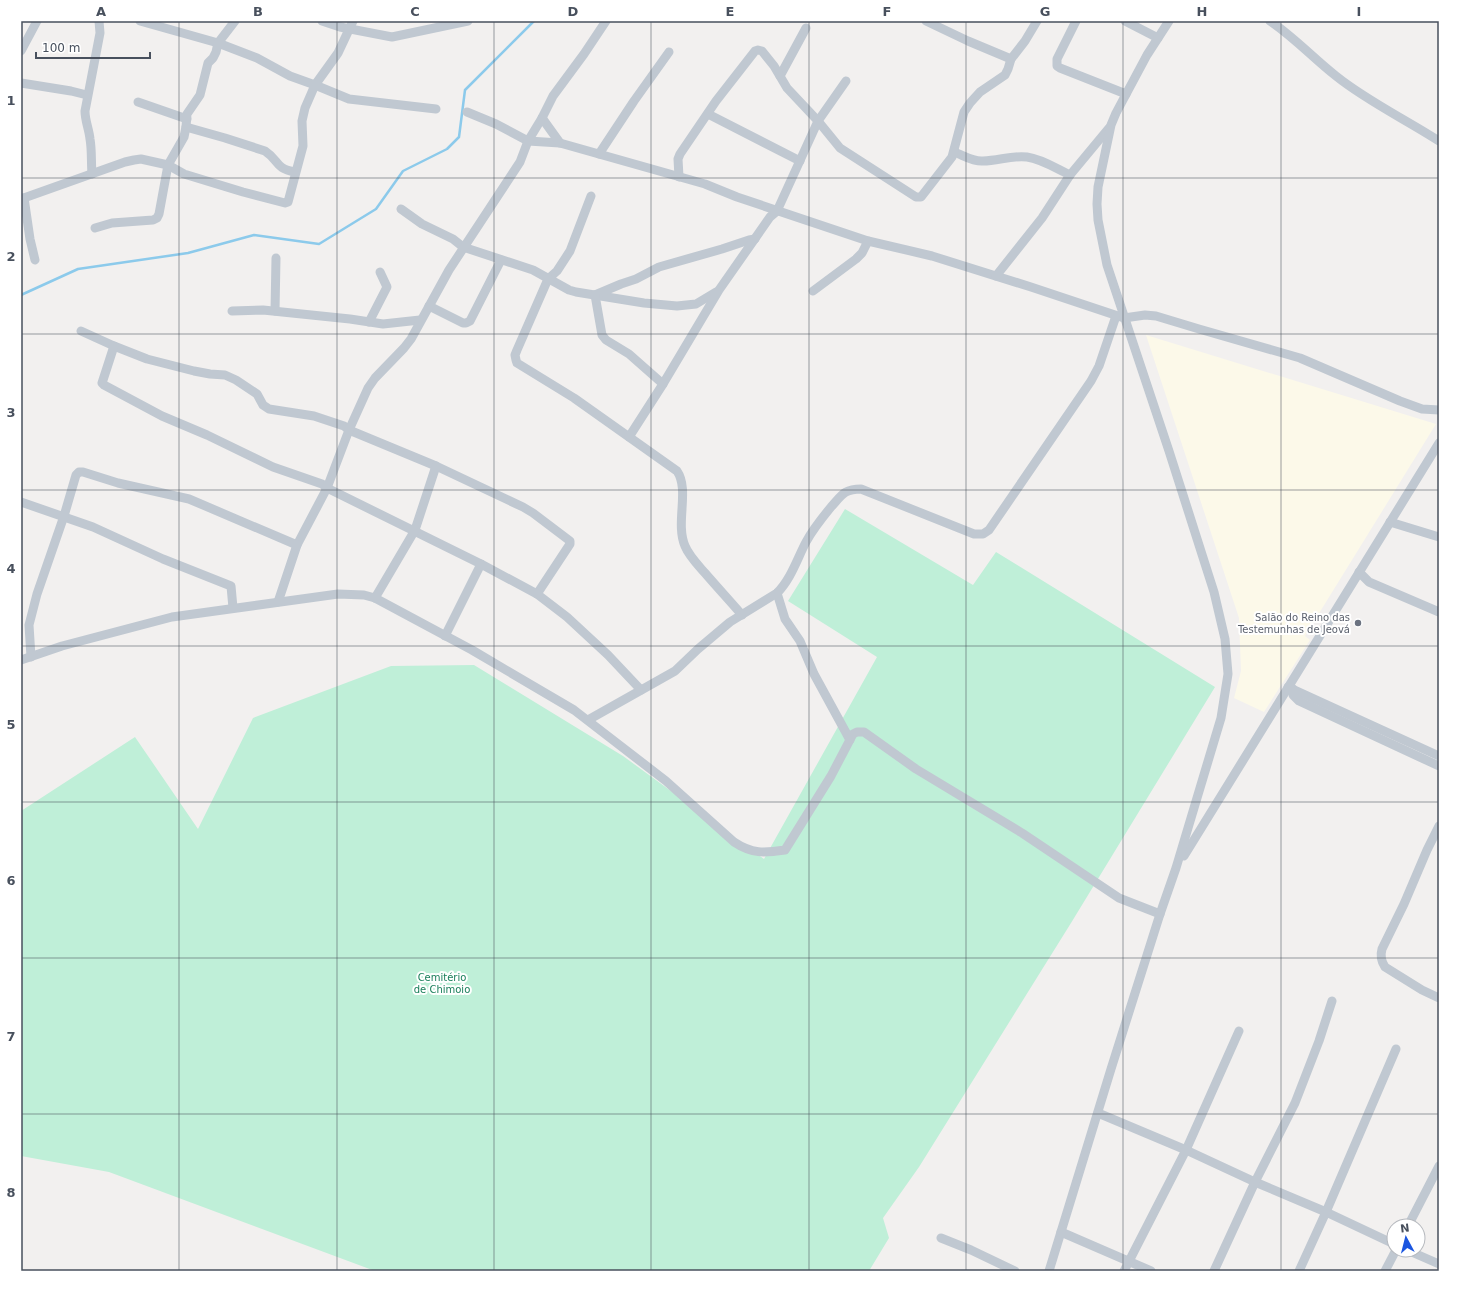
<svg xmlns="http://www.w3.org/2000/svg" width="1460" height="1292" font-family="'DejaVu Sans',sans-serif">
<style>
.commercial{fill:#fcf9e9}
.green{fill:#bfefd8}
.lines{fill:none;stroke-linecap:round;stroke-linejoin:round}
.stream{stroke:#8ccaeb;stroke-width:2.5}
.minor{stroke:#c0c8d1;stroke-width:9}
.grid{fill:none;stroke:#48505d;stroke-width:1;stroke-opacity:0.55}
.worship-dot{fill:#6b7280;stroke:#fff;stroke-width:1.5}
.labels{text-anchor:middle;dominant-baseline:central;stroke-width:4;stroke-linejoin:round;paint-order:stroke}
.worship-label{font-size:10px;fill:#5b616d;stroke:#fff;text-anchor:end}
.park-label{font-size:10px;fill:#187e59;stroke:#fff}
.neatline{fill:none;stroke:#48505d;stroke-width:1.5}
.grid-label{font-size:13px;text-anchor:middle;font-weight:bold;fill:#48505d}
</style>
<rect width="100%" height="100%" fill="#f2f0ef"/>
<polygon class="commercial" points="1146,335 1436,424 1305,636 1310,640 1264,712 1234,698 1241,671 1239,618"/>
<polygon class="green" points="845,509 973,585 996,552 1215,687 1071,923 919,1167 883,1218 889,1238 869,1271 375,1271 109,1172 21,1156 21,811 135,737 198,829 253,718 391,666 474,665 623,756 764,859 877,657 788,601"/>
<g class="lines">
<polyline class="stream" points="21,295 78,269 188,253 254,235 319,244 376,209 403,171 447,149 459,137 465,90 534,21"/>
<g class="minor">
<polyline points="140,21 218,43 257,58 290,76 315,85 349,99 436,109"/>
<polyline points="322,21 340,27 392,37 468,21"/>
<polyline points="926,21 968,41 1011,59"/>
<polyline points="1076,21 1057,59 1057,66 1060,68 1126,94"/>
<polyline points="1125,21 1158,38"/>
<path d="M1270,21C1294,37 1313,58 1336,76C1367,101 1405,119 1439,141"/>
<polyline points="21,51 37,21"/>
<polyline points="780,76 806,28"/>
<polyline points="21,83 71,91 87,95"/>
<polyline points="138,102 187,119"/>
<polyline points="467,112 496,124 528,141 560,143 705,184 737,197 868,241 932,256 1031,287 1124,318 1145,315 1156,316 1199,329 1300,358 1400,401 1422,409 1439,410"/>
<polyline points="708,114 800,161"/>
<polyline points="542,118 560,143"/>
<path d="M186,127L225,138L265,151C280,161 274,168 295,172"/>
<path d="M954,152C963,155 973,162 983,161C998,161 1012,155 1027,157C1042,159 1057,169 1070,175"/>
<polyline points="599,154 634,101 669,52"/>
<path d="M92,174C91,162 92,150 90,139C89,129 85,121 85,111L100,33L99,21"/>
<polyline points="679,177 678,159 680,154 716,101 755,51 758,50 762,51 774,66 787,88 818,121 840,148 916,197 921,197 952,157 964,112 970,103 980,92 1005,75 1008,69 1011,59 1025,41 1037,21"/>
<path d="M591,196L570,251L557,271L548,279L517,350L515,355L516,360L517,363L574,398L677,471C690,490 675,523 685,546C689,556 698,565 705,573C717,587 730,601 742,615"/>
<polyline points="24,198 30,239 35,260"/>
<polyline points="21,199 125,162 134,160 141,159 168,165 184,174 243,192 285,203 288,202 303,146 302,121 305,108 315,85 338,53 353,21"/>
<polyline points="401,209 422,224 453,239 463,247 533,270 569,290 576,292 644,303 677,306 696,304 716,292"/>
<polyline points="95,228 112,223 153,220 157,218 159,214 168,165 184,137 186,127 187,114 200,95 208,63 213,58 216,52 218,43 235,21"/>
<polyline points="996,276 1042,218 1070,175 1109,128"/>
<polyline points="813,291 856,259 862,253 868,241"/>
<polyline points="595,295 621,284 636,279 659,267 722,249 749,240 755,239"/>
<polyline points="595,295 602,335 606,340 629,354 663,384"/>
<polyline points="429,306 463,323 466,323 470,321 501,260"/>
<polyline points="232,311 263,310 350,319 383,324 420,320"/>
<polyline points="275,311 276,258"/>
<polyline points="369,322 387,287 380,272"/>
<polyline points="81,331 114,346 147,359 194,371 210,374 225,375 236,380 257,394 263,405 269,409 314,416 344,426 349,430 436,466 523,507 533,513 570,541 570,544 537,594"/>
<polyline points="114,346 103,380 102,383 104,385 162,416 207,435 273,467 322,484 327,488 481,564 537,594 567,617 608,655 641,690"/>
<polyline points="629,437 663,384 719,290 770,217 777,211 818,121 846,81"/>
<polyline points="21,502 93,527 163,559 231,586 233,608"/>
<polyline points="1390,522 1439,537"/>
<polyline points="1359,572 1369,582 1439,612"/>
<polyline points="777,593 785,619 800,641 814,674 850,740"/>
<polyline points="375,598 415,530 436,466"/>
<polyline points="278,602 297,545 327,488 349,430 368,388 375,378 404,348 411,339 449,270 520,162 528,141 542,118 553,96 584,54 606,21"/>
<polyline points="445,636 481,564"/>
<polyline points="31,657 29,625 37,594 64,516 76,475 79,472 83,472 118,483 189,499 297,545"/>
<path d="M21,660L62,646L172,617L338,594L364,595L375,598L472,650L574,710L666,781L734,842C752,854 764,853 785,850L831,776L853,734L857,732H864L916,769L1022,833L1119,898L1160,914"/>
<polyline points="1288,687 1439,756"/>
<polyline points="1293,689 1293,695 1299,701 1439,766"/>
<path d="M588,720L675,671L698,649L730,622L777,593C791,579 797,559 806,542C813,529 822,518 831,507C842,495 844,489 861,489L974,534H983L989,530L1091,381L1099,366L1116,316"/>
<path d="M1439,826L1427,850L1404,904L1382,949C1380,956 1381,961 1385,967L1422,990L1439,998"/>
<polyline points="1184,856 1439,443"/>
<polyline points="1098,1113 1186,1150 1255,1182 1326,1212 1394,1244"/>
<polyline points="1408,1226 1439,1166"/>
<polyline points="1061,1232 1151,1271"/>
<polyline points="941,1238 971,1250 1015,1271"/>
<polyline points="1407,1250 1439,1264"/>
<polyline points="1049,1271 1111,1069 1160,914 1176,868 1221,718 1228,674 1225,639 1214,592 1169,451 1107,265 1098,220 1097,204 1098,187 1111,125 1116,113 1147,55 1169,21"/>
<polyline points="1124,1271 1186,1150 1239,1031"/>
<polyline points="1214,1271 1255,1182 1295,1103 1319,1041 1332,1001"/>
<polyline points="1299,1271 1326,1212 1396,1049"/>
<polyline points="1385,1271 1396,1250"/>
</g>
</g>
<path class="grid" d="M179,21V1271M337,21V1271M494,21V1271M651,21V1271M809,21V1271M966,21V1271M1123,21V1271M1281,21V1271M21,178H1439M21,334H1439M21,490H1439M21,646H1439M21,802H1439M21,958H1439M21,1114H1439"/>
<circle class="worship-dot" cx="1358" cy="623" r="4"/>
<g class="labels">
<g class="worship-label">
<text x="1350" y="617">Salão do Reino das<tspan x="1350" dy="12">Testemunhas de Jeová</tspan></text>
</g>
<g class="park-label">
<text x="442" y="977">Cemitério<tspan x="442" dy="12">de Chimoio</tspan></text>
</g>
</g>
<rect width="1460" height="1292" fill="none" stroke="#ffffff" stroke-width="44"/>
<g transform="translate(1406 1238) rotate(353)"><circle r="19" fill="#ffffff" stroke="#b6b9be"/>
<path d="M0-3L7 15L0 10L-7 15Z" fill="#1b56e0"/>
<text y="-6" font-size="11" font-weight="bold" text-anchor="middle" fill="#48505d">N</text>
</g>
<path d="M36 52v6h114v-6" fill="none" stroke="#48505d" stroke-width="2"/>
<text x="42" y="52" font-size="12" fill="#48505d" stroke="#ffffff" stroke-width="3" paint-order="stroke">100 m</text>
<rect x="22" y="22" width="1416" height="1248" class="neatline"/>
<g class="grid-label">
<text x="101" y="16">A</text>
<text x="258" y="16">B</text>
<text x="415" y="16">C</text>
<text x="573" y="16">D</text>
<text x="730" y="16">E</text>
<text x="887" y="16">F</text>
<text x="1045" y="16">G</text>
<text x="1202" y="16">H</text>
<text x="1359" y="16">I</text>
<text x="11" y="105">1</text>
<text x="11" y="261">2</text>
<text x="11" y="417">3</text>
<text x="11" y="573">4</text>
<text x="11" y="729">5</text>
<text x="11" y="885">6</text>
<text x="11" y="1041">7</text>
<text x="11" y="1197">8</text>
</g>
</svg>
